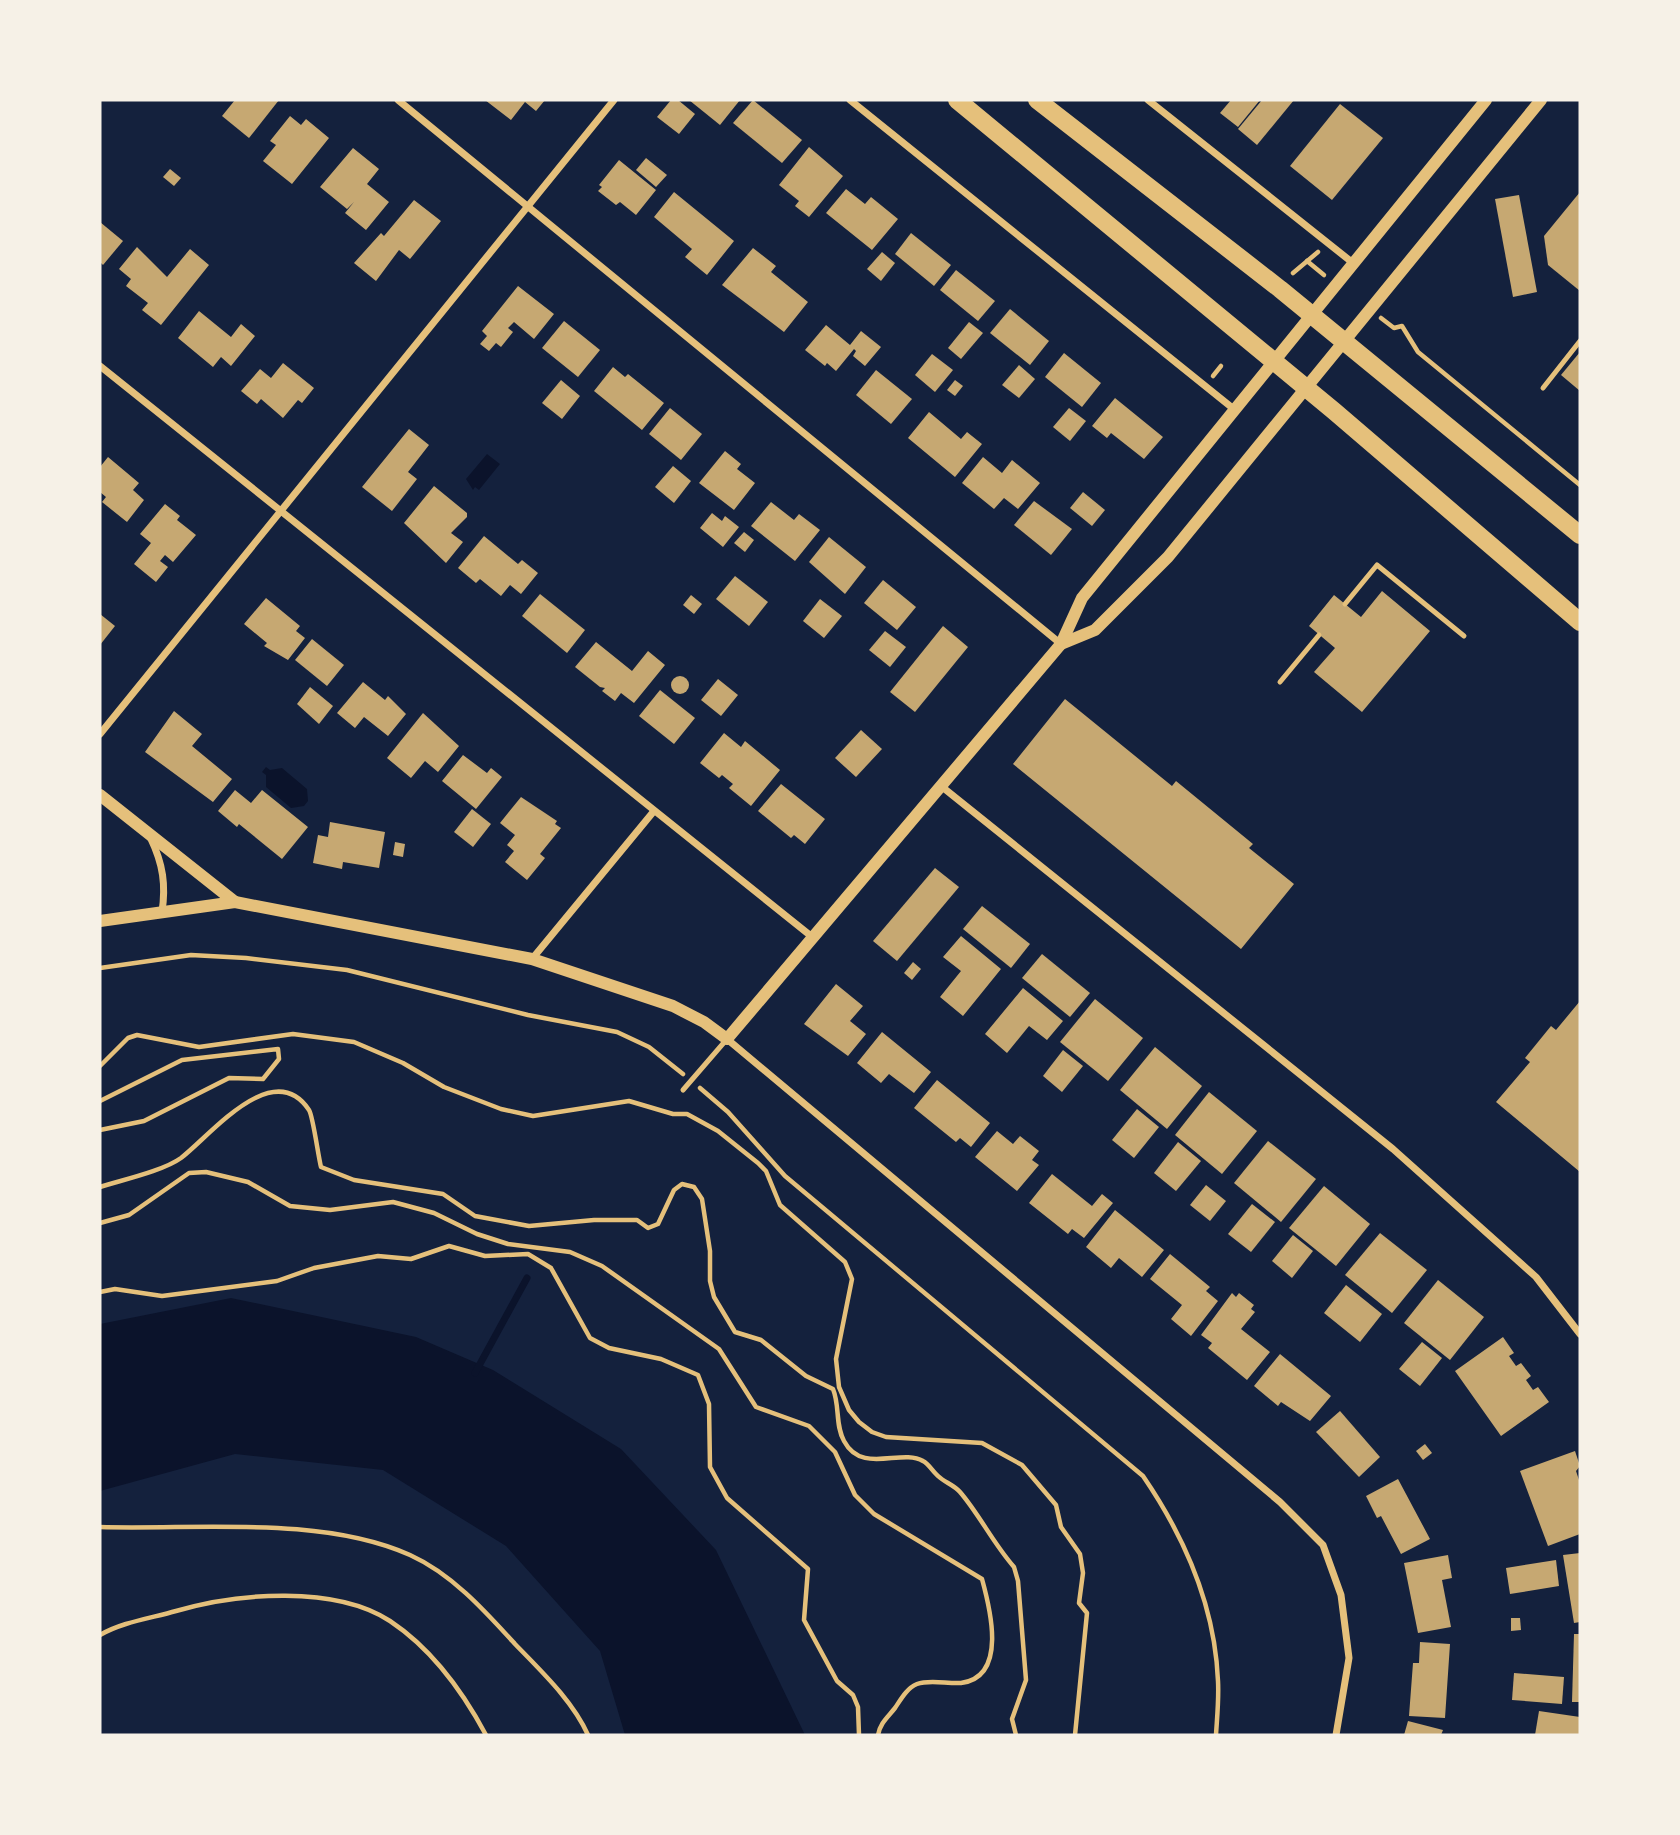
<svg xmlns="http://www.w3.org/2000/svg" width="1680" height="1835" font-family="Manrope,sans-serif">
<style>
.water{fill:#0b132b}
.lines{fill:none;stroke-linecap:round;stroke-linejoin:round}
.stream{stroke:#0b132b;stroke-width:7}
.building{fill:#c6a872}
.path{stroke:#e5c07b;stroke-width:4.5}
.service{stroke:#e5c07b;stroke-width:5}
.minor{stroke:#e5c07b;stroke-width:7}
.tertiary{stroke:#e5c07b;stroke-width:12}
.primary{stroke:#e5c07b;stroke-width:18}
</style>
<rect width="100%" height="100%" fill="#14213d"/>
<g class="water">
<polygon points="487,454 500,464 479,490 475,487 473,490 466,479"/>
<polygon points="266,767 270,770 282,768 307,789 308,801 304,806 291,808 266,787 266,775 262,772"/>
<polygon points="231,1298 416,1337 493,1370 621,1449 716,1550 805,1735 625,1735 600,1651 506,1546 383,1470 235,1454 100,1491 100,1324"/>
</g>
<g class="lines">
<polyline class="stream" points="475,1373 527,1278"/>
</g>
<g class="building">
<polygon points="235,100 279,100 249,138 222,116"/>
<polygon points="485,100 545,100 536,111 525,102 511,120"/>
<polygon points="671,100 678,100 695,114 679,134 657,117"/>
<polygon points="689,100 740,100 720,125"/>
<polygon points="753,100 802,140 782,163 733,123"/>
<polygon points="1231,100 1260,100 1238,127 1220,113"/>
<polygon points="1262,100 1294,100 1257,145 1238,129"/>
<polygon points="1340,104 1383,138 1332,200 1290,166"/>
<polygon points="290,116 301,125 306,119 329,138 292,184 263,161 276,145 270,141"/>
<polygon points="809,147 843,176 809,217 795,206 799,201 779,185"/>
<polygon points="353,148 379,169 367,184 389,202 366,230 345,213 354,202 347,209 320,187"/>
<polygon points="646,158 667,175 656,187 636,170"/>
<polygon points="619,160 656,190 636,215 620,202 616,205 598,191 602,187 599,185"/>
<polygon points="170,169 181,178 174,186 163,177"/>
<polygon points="846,189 865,204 871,197 898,219 872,250 826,213"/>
<polygon points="674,192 734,241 707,275 685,257 692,249 654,217"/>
<polygon points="1580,192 1580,291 1548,265 1544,236"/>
<polygon points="1519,195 1537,292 1513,297 1495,199"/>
<polygon points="414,200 441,221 410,259 399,250 376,281 354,263 381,233 384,236"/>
<polygon points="100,222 123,241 103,265 100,262"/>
<polygon points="911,233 951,265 934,286 895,254"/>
<polygon points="137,247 167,277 190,249 209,265 161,325 142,310 148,303 126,286 131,279 119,269"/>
<polygon points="753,248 776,266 771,272 808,302 784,332 722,285"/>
<polygon points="882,252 895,263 881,281 867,269"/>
<polygon points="956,270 995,301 978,321 940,290"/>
<polygon points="518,286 554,314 534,339 514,322 508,328 513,332 501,347 496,343 489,351 480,344 487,336 482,331"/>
<polygon points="1010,309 1049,341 1030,365 990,333"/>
<polygon points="199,311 231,337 241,324 255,336 231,366 221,357 213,367 178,338"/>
<polygon points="564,321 600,350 578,377 542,348"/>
<polygon points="969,322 983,333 961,359 948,348"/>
<polygon points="826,325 850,345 861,331 881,347 865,366 853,356 856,351 854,349 836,371 827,363 825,366 805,350"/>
<polygon points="1580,352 1580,391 1561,375"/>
<polygon points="1064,353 1101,383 1082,407 1045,377"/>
<polygon points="932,354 953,370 935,392 915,375"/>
<polygon points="283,363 314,388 302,403 298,400 283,418 261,399 257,404 241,391 260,369 271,378"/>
<polygon points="1019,365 1035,379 1019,398 1002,385"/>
<polygon points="613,367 625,377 628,374 664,403 642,430 594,391"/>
<polygon points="876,370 912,399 891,424 856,395"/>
<polygon points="561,380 580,396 562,419 542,403"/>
<polygon points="955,380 963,386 955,396 947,390"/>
<polygon points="1115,398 1163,437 1144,459 1111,433 1107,438 1092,426"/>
<polygon points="670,408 702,434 681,460 649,434"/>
<polygon points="1069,408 1086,421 1070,441 1053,427"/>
<polygon points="929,412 961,439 967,432 982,444 955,477 908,438"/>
<polygon points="409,429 429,445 408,472 417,479 392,511 362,487"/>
<polygon points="725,451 741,464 737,469 755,483 734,510 699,483"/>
<polygon points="108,457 139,483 133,490 144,500 127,522 102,502 106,497 100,492 100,467"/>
<polygon points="983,457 1002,473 1012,460 1040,483 1018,509 1004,498 994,509 962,483"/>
<polygon points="673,466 691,481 674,503 655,487"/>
<polygon points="434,486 467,513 467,517 451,533 463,542 446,563 404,523"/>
<polygon points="1083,492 1105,510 1092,526 1070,508"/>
<polygon points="1034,501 1072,529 1051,555 1014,525"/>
<polygon points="771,502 794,520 799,514 820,530 795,561 751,526"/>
<polygon points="165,504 180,516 177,520 196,535 173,562 165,555 160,561 168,567 156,582 134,564 151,543 140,534"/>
<polygon points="712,513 722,521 725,516 739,527 723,547 700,528"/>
<polygon points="744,532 754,540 745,552 734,543"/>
<polygon points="484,536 518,564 522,560 538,573 521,594 510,585 501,596 480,579 476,583 458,568"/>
<polygon points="829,537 866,567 845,594 809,562"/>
<polygon points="735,576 768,602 749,626 716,599"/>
<polygon points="883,580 916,607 897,630 864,603"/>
<polygon points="1382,591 1430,631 1362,712 1314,672 1335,648 1309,626 1334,595 1361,617"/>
<polygon points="540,594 585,630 567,653 522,616"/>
<polygon points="691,595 702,604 694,614 683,605"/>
<polygon points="266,598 300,626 296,631 305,638 288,660 264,646 267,643 244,624"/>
<polygon points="820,599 842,616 824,638 803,621"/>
<polygon points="100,614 115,626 100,645"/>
<polygon points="943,626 968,647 915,712 890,692"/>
<polygon points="885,631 906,647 890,667 869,650"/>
<polygon points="312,639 344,665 327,686 295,660"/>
<polygon points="596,642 632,671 648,651 665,665 634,703 621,693 615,701 602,691 605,688 600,687 575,667"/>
<circle cx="680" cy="685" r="9"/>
<polygon points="718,679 738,695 721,716 701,700"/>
<polygon points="363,682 385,700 388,696 406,714 388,736 364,717 355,728 337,713"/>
<polygon points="310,687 333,706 319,724 297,704"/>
<polygon points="660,690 695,718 674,744 639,716"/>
<polygon points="1065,699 1172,786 1176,781 1253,844 1249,848 1294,884 1241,949 1013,764"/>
<polygon points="174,711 202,734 192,746 232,779 213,802 145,752"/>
<polygon points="423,713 459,746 438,772 425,761 411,778 387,758"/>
<polygon points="861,730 882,749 856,777 835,758"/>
<polygon points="724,733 741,747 745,741 780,770 751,806 729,788 733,784 722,775 719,778 700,763"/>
<polygon points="463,755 487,773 491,768 502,777 476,809 442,781"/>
<polygon points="781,784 825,819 805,844 794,835 791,838 758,811"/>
<polygon points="235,790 251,803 262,790 308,827 282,859 239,824 237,827 218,811"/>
<polygon points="521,797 557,821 555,824 561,828 540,854 545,858 527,880 505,862 514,851 507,845 515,835 500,823"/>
<polygon points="472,809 491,824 473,847 454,832"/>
<polygon points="330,822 385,832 379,868 343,862 342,869 313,863 318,835 328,837"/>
<polygon points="395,842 405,844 403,857 393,855"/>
<polygon points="935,868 959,887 897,961 873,941"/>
<polygon points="982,906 1030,944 1011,968 963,929"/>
<polygon points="961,936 1001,969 963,1016 940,997 961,971 943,957"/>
<polygon points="1042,954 1090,993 1070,1017 1022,978"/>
<polygon points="913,962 921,969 912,980 904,973"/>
<polygon points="836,984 863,1006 850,1021 866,1034 848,1056 804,1024"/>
<polygon points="1023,988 1063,1021 1047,1040 1029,1026 1007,1053 985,1034"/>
<polygon points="1095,999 1143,1038 1108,1081 1060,1042"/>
<polygon points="1580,1001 1580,1172 1496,1102 1530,1062 1525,1058 1551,1026 1556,1030"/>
<polygon points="882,1032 931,1072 914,1093 889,1074 881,1083 857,1063"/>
<polygon points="1155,1047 1202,1086 1167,1129 1120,1090"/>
<polygon points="1063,1050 1083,1066 1062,1092 1043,1076"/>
<polygon points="937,1080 990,1123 971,1147 960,1138 956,1142 914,1108"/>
<polygon points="1209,1092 1257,1131 1222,1174 1175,1135"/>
<polygon points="1137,1109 1159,1127 1134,1158 1112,1140"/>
<polygon points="997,1131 1013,1144 1020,1136 1039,1151 1032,1160 1039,1165 1017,1191 975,1157"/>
<polygon points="1268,1141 1316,1179 1281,1222 1234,1183"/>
<polygon points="1178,1142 1201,1161 1176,1191 1154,1173"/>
<polygon points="1052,1174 1092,1206 1102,1194 1113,1203 1084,1238 1072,1229 1068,1234 1029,1203"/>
<polygon points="1206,1185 1226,1201 1210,1221 1190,1205"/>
<polygon points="1324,1186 1370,1224 1336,1266 1289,1228"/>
<polygon points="1252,1204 1275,1222 1251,1252 1228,1234"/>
<polygon points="1115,1210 1164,1250 1142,1277 1119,1258 1111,1268 1086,1247"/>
<polygon points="1380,1233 1427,1270 1392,1313 1345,1275"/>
<polygon points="1293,1235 1313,1251 1292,1278 1272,1261"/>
<polygon points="1170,1254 1210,1287 1206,1291 1218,1301 1191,1336 1171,1319 1182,1305 1150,1279"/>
<polygon points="1438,1280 1484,1317 1450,1360 1404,1323"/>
<polygon points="1346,1285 1382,1314 1360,1342 1324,1313"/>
<polygon points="1232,1293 1236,1297 1239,1293 1254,1305 1251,1309 1255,1312 1241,1329 1270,1352 1247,1380 1208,1348 1212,1343 1201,1335"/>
<polygon points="1503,1337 1514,1353 1509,1356 1516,1366 1521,1363 1531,1376 1526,1380 1533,1390 1538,1387 1549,1402 1501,1436 1455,1371"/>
<polygon points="1422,1342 1442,1358 1420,1386 1399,1369"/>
<polygon points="1280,1354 1331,1396 1310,1421 1281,1402 1278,1406 1254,1386"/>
<polygon points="1340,1411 1380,1457 1359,1477 1316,1432"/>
<polygon points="1425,1444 1432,1453 1423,1460 1416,1451"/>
<polygon points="1575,1451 1580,1466 1576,1471 1580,1483 1580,1534 1548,1546 1520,1471"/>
<polygon points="1398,1479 1430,1539 1401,1554 1381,1516 1377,1518 1366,1496"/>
<polygon points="1580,1553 1580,1622 1574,1623 1563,1555"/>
<polygon points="1448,1555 1452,1578 1442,1580 1451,1627 1418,1633 1404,1563"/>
<polygon points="1556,1560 1559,1586 1510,1594 1506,1568"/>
<polygon points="1511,1618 1520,1618 1521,1630 1511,1631"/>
<polygon points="1574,1634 1580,1634 1580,1702 1572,1702"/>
<polygon points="1420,1642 1450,1644 1445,1718 1409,1716 1413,1663 1419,1663"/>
<polygon points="1514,1673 1564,1677 1562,1704 1512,1700"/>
<polygon points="1539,1711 1580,1717 1580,1735 1535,1735"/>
<polygon points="1408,1721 1443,1730 1441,1735 1404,1735"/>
</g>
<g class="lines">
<g class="path">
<polyline points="1307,261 1324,275"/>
<polyline points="1293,273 1318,252"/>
<polyline points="1381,318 1394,328 1402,326 1418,352 1580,485"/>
<polyline points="1213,376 1221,366"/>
<polyline points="100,968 191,955 246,958 347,970 528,1015 617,1032 649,1047 683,1074"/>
<polyline points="100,1066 128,1038 137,1035 199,1047 293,1034 354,1042 403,1063 444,1087 501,1109 533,1116 629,1101 673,1114 687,1114 718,1131 758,1163 766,1171 780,1205 845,1262 852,1279 836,1359 839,1387 849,1410 859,1422 872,1432 886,1437 982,1443 1022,1465 1056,1505 1061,1527 1080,1554 1083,1573 1079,1603 1087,1613 1075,1735"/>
<path d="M700,1088L728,1112L785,1176L1143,1476C1184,1536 1215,1607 1218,1681C1219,1699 1217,1718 1216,1735"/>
<polyline points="100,1101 182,1060 278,1049 279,1059 263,1079 229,1078 144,1121 100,1130"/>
<path d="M100,1187C122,1180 163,1171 181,1158C210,1136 273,1056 309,1110C313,1116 318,1155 321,1167L354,1180L443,1194L475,1216L529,1226L594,1220H637L648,1228L658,1224L674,1190L682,1184L694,1187L702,1199L710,1251V1281L714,1297L735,1332L761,1340L806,1376L833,1389C840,1406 835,1425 844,1441C862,1475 901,1448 923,1461C929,1464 933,1472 938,1476C944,1482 954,1485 960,1492C979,1514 993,1543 1014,1567L1018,1581L1026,1680L1012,1719L1016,1735"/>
<path d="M100,1223L129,1215L189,1173L206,1172L248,1182L290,1206L330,1210L393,1202L434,1213L477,1234L508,1244L570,1252L602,1266L719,1349L756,1407L809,1426L835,1452L855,1495L874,1514L982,1579C990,1608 1008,1677 961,1683C947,1684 930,1679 917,1684C907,1688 901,1699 895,1708C888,1717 880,1723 878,1735"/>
<polyline points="100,1292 115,1289 162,1296 277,1281 314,1268 378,1256 411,1259 449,1246 485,1256 528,1254 551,1268 590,1338 609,1348 661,1359 698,1375 709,1404 710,1467 727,1498 808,1569 804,1620 837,1681 853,1695 858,1707 859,1735"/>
<path d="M100,1527C197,1530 320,1515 410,1555C452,1574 485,1611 515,1644C541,1671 573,1701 588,1735"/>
<path d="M100,1635C122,1622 152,1618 176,1611C237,1593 335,1585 390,1621C432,1649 463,1692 486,1735"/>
</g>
<g class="service">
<polyline points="1543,388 1580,341"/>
<polyline points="1345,604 1377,565 1464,636"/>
<polyline points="1280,682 1319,635"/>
<polyline points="683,1090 727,1039"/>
</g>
<g class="minor">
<polyline points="398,100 1061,644"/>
<polyline points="850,100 1235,410"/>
<polyline points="1148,100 1353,263"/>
<polyline points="100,366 811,936"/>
<polyline points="100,734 614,100"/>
<polyline points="941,786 1393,1149 1536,1277 1580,1334"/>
<path d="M151,839C163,864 166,885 162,912"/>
<polyline points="532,959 654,811"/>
<polyline points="727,1039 1280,1502 1323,1545 1341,1595 1349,1658 1336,1735"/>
</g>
<g class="tertiary">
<polyline points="1061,644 1095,630 1168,557 1541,100"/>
<polyline points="100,795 235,902"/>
<polyline points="100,921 235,902 532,959 673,1006 704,1022 727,1039 1061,644 1082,598 1486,100"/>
</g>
<g class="primary">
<polyline points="957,100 1334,411 1580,622"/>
<polyline points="1037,100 1280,289 1580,535"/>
</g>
</g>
<rect width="1680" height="1835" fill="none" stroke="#f6f1e7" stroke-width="203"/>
</svg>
